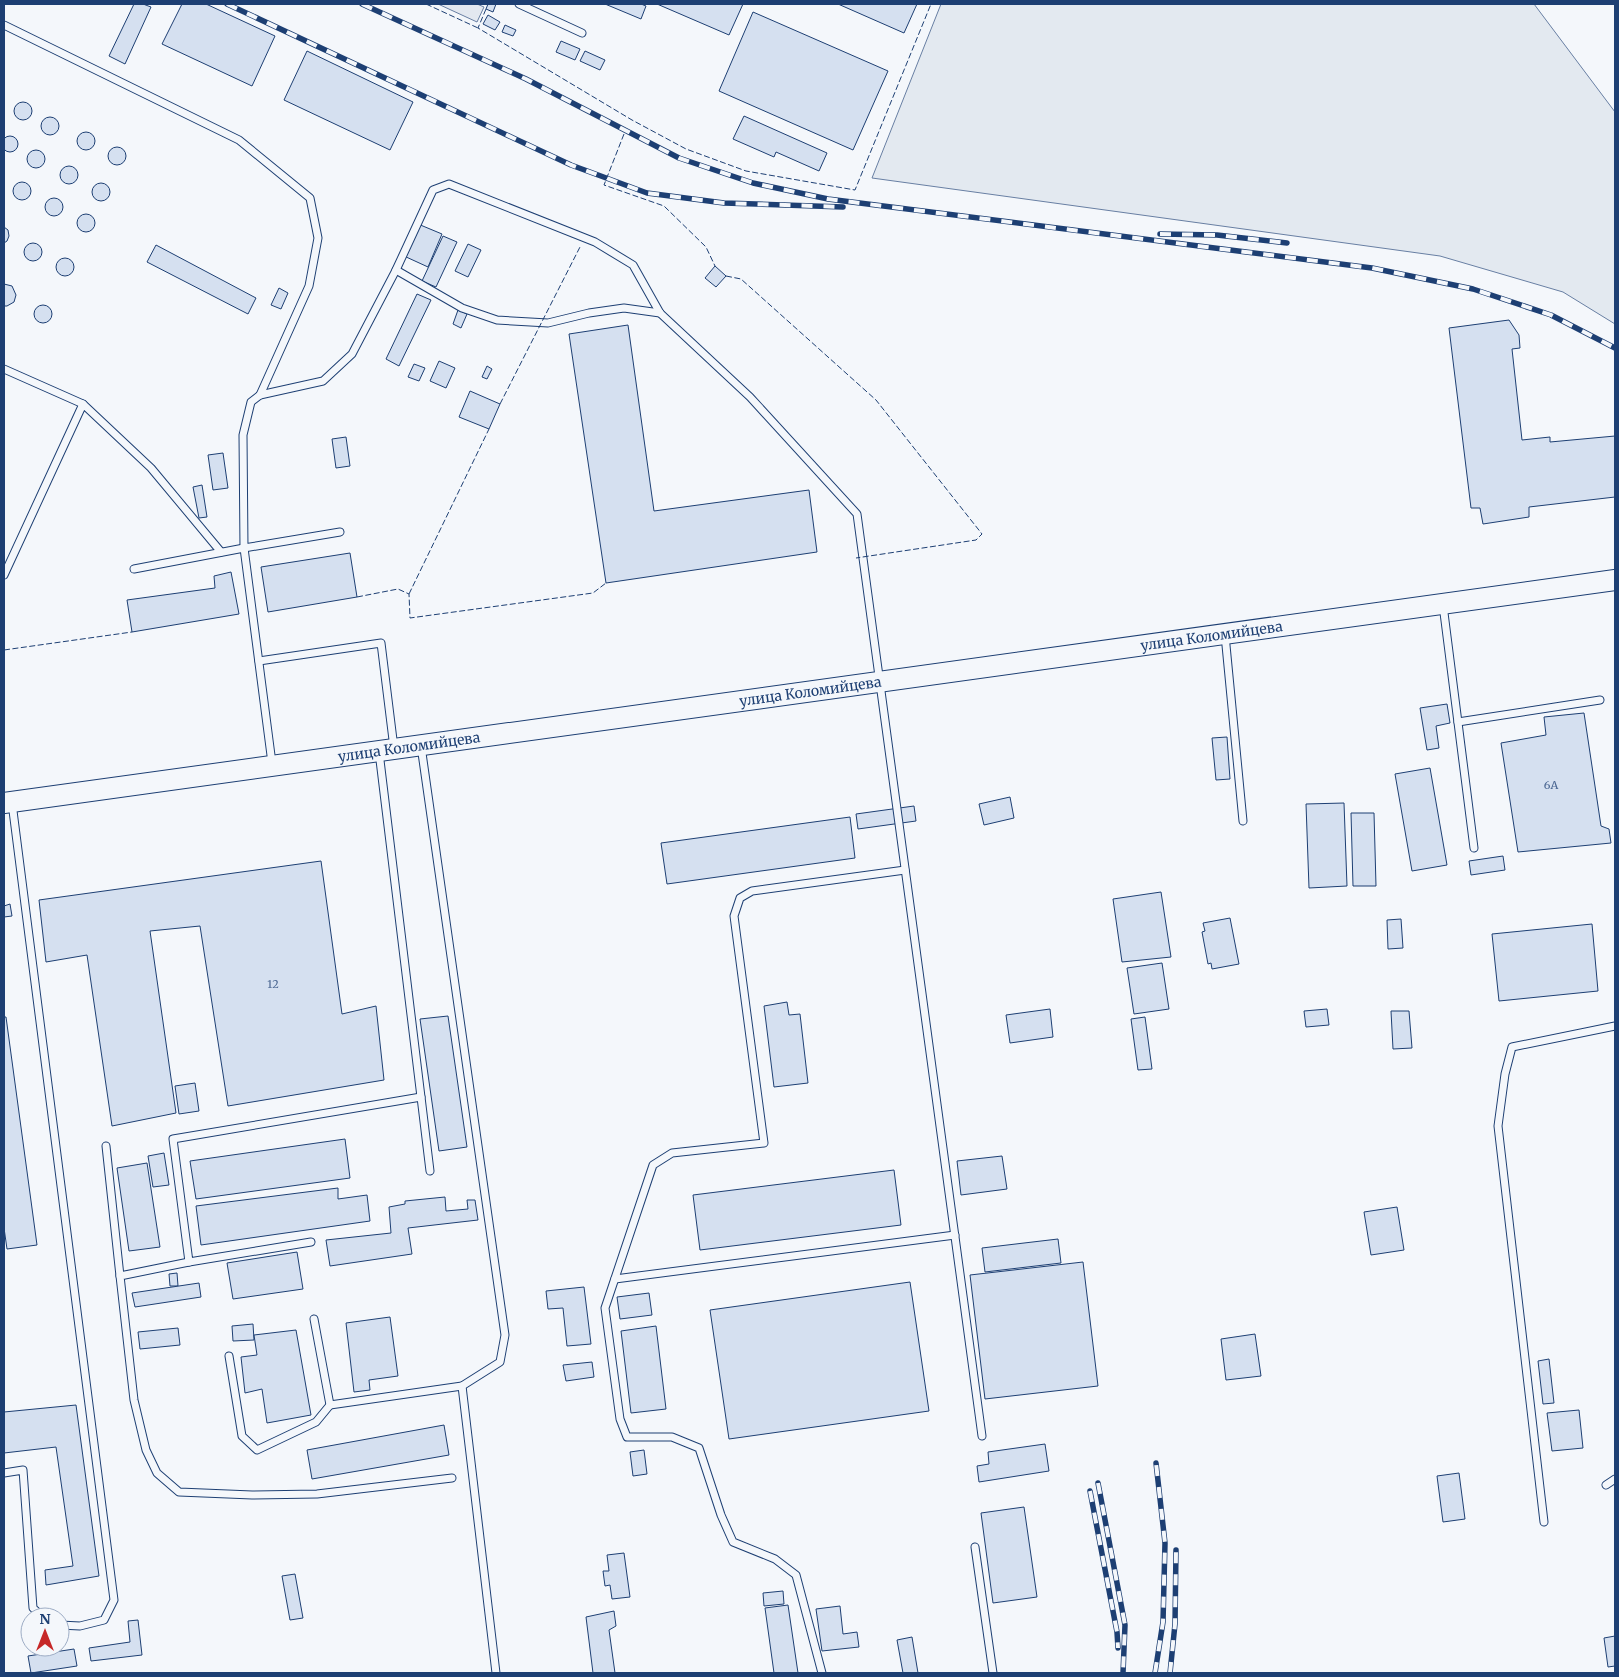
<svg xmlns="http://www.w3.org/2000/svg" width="1619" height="1677" font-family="Merriweather,serif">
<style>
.green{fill:#e3e9f0;stroke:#687fa3}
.parking{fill:#e3e8f0;stroke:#687fa3}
.building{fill:#d5e0f0;stroke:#1d3f73}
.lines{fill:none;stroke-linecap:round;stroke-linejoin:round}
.lane-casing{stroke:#1d3f73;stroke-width:9}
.secondary-casing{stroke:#1d3f73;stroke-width:22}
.lane{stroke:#f4f7fb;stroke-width:7}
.secondary{stroke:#f4f7fb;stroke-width:20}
.rail-casing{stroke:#1d3f73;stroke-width:5.5}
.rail{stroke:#f4f7fb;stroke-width:4;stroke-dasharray:11;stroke-linecap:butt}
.fence{stroke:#1d3f73;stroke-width:1;stroke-dasharray:6 2.5;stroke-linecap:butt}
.labels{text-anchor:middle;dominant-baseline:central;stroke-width:4;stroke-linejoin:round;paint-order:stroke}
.number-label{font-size:11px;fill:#4b6792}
.street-label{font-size:14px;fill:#1d3f73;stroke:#f4f7fb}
</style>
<rect width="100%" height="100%" fill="#f4f7fb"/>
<polygon class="green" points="941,4 1534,4 1615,112 1615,324 1563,292 1440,256 872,178"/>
<polygon class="parking" points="438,4 477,4 484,7 477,22"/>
<g class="building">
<polygon points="134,4 143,4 151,7 125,64 109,56"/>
<polygon points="182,4 206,4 275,36 252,86 162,44"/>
<polygon points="488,4 496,4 493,12 486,9"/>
<polygon points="605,4 641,4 646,6 641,19"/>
<polygon points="657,4 743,4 729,35"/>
<polygon points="838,4 917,4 904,33"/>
<polygon points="753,12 888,71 853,150 719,91"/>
<polygon points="488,15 500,22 495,30 483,24"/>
<polygon points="505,25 516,30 513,36 502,32"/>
<polygon points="561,41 580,49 575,60 556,52"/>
<polygon points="307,51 413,102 390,150 284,100"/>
<polygon points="585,51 605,60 600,70 580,61"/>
<circle cx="23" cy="111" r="9"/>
<polygon points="744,116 827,153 819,171 776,152 774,157 733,139"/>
<circle cx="50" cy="126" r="9"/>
<circle cx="86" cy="141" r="9"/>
<circle cx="10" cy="144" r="8"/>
<circle cx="117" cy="156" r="9"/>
<circle cx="36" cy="159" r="9"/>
<circle cx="69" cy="175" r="9"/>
<circle cx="22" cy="191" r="9"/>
<circle cx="101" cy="192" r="9"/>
<circle cx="54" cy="207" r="9"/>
<circle cx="86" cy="223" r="9"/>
<polygon points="418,224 442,234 428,267 404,256"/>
<polygon points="4,227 8,230 9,236 7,241 4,243"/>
<polygon points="443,236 457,242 436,287 422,281"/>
<circle cx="33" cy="252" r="9"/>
<polygon points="468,244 481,250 468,277 455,271"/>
<polygon points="156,245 256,298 248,314 147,262"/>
<circle cx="65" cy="267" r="9"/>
<polygon points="715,266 726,276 716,287 705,278"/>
<polygon points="4,284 12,286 16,295 14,302 7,306 4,306"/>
<polygon points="279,288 288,293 281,309 271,305"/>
<polygon points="417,294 431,300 399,366 386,359"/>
<circle cx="43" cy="314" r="9"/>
<polygon points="458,310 467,314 461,328 453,324"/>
<polygon points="1509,320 1519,335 1520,348 1512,349 1522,440 1550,437 1550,442 1615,436 1615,497 1529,507 1529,517 1483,524 1480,508 1471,508 1449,328"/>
<polygon points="628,325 654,511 809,490 817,552 606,583 569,334"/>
<polygon points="439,361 455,368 446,388 430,381"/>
<polygon points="414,364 425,368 419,381 408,377"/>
<polygon points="487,366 492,369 487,379 482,377"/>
<polygon points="470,391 500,404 489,429 459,417"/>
<polygon points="346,437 350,466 336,468 332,439"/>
<polygon points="223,453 228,488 213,490 208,455"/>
<polygon points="202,485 207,517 199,518 193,487"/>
<polygon points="350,553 357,597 268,612 261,567"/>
<polygon points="231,572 239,614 132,632 127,600 215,588 214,576"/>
<polygon points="1447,704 1450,723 1436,726 1439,748 1427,750 1420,708"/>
<polygon points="1584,713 1601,826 1609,829 1611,843 1518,852 1501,743 1546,735 1544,717"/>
<polygon points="1227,737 1230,779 1216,780 1212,738"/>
<polygon points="1430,768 1447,865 1412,871 1395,774"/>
<polygon points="1010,797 1014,818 984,825 979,804"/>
<polygon points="1344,803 1347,886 1309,888 1306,804"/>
<polygon points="914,806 916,821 858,829 856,814"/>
<polygon points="1351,813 1374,813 1376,886 1353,886"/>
<polygon points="850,817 855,858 667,884 661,843"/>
<polygon points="1503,856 1505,870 1471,875 1469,861"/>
<polygon points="321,861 342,1014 376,1006 384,1080 228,1106 200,926 150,931 176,1113 112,1126 87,955 46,962 39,900"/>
<polygon points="1161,892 1171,957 1122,962 1113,899"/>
<polygon points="10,904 12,916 4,917 4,906"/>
<polygon points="1230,918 1239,964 1212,969 1211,963 1208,964 1202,932 1205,931 1203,923"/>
<polygon points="1401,919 1403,948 1388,949 1387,920"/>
<polygon points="1592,924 1598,991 1499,1001 1492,934"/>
<polygon points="1162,963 1169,1009 1134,1014 1127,968"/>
<polygon points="787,1002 789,1015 800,1014 808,1083 774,1087 764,1006"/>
<polygon points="1050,1009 1053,1037 1010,1043 1006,1015"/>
<polygon points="1327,1009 1329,1025 1306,1027 1304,1011"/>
<polygon points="1391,1011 1409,1011 1412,1048 1393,1049"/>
<polygon points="448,1016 467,1147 439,1151 420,1019"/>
<polygon points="4,1017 6,1017 37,1245 7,1249 4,1228"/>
<polygon points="1145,1017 1152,1069 1138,1070 1131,1019"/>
<polygon points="195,1083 199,1111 179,1114 175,1086"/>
<polygon points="345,1139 350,1178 196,1199 190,1161"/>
<polygon points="164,1153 169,1185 153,1187 148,1156"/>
<polygon points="1002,1156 1007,1189 961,1195 957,1161"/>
<polygon points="147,1163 160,1247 129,1251 117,1168"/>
<polygon points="894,1170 901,1225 700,1250 693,1195"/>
<polygon points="338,1188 338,1199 367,1195 370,1221 201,1245 196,1206"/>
<polygon points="445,1197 446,1211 468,1209 467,1200 475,1200 478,1220 408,1228 412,1254 330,1266 326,1240 391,1233 389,1207 405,1204 405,1201"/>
<polygon points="1397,1207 1404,1250 1371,1255 1364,1212"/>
<polygon points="1058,1239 1061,1263 985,1272 982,1248"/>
<polygon points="297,1252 303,1289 233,1299 227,1263"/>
<polygon points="1083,1262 1098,1386 985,1399 970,1275"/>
<polygon points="177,1273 178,1286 170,1286 169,1274"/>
<polygon points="910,1282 929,1411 729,1439 710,1310"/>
<polygon points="199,1283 201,1297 135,1307 132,1293"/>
<polygon points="584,1287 591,1344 567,1346 563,1308 548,1309 546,1291"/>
<polygon points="649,1293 652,1315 620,1319 617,1297"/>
<polygon points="390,1317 398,1376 369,1380 370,1390 354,1392 346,1323"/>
<polygon points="253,1324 254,1340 233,1341 232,1326"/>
<polygon points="656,1326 666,1409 631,1413 621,1331"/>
<polygon points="178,1328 180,1345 140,1349 138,1332"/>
<polygon points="296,1330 311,1415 267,1423 262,1389 245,1393 241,1357 257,1355 254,1335"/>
<polygon points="1255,1334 1261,1376 1226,1380 1221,1339"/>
<polygon points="1549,1359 1554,1403 1543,1404 1538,1361"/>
<polygon points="592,1362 594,1377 566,1381 563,1365"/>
<polygon points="76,1405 99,1576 46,1585 45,1570 73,1566 56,1447 4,1453 4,1412"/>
<polygon points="1579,1410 1583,1448 1552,1451 1547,1413"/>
<polygon points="444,1425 449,1455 312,1479 307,1450"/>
<polygon points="1045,1444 1049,1471 979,1482 977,1466 989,1464 988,1452"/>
<polygon points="644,1450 647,1474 633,1476 630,1452"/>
<polygon points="1459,1473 1465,1519 1443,1522 1437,1476"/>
<polygon points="1024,1507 1037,1597 993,1603 981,1513"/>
<polygon points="624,1553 630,1597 612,1599 610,1585 605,1586 603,1571 609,1571 607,1555"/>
<polygon points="295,1574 303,1618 290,1620 282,1576"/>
<polygon points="783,1591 784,1604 764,1606 763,1593"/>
<polygon points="788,1605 798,1673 774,1673 765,1608"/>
<polygon points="840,1606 843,1634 857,1632 859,1647 822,1651 816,1609"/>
<polygon points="614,1611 616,1626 609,1630 615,1673 593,1673 586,1617"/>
<polygon points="138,1620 142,1655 91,1661 89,1648 130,1642 128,1621"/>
<polygon points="1615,1636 1615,1666 1608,1667 1604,1638"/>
<polygon points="912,1637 918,1673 903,1673 897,1640"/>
<polygon points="74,1649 77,1666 31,1673 28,1656"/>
</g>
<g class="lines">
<g class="lane-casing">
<g id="lane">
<polyline points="519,4 582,33"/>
<polyline points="4,25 239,140 310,198 318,238 309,286 260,395"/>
<polyline points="396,270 462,308 497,320 548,323 589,313 624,308 660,313"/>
<polyline points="4,369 83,404"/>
<polyline points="340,532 244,548 243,435 251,402 260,395 323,381 352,354 396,270 433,190 449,184 595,242 633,265 660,313 750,397 857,514 982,1436"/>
<polyline points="134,569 244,548 272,763"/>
<polyline points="4,575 83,404 151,468 221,552"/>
<polyline points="1443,605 1474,848"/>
<polyline points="1225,635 1243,821"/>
<polyline points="259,661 381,643 394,748"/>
<polyline points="1458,722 1600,700"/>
<polyline points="379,752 430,1171"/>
<polyline points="12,803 114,1600 104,1620 80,1626 60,1625"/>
<polyline points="106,1146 120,1276"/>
<polyline points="311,1242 189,1262 173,1139 421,1097"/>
<polyline points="189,1262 120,1276 134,1400 146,1450 157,1473 179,1492 252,1495 317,1494 452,1478"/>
<polyline points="615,1279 955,1235"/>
<polyline points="314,1319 330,1405 462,1386 500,1362 505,1335 421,746"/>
<polyline points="229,1356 242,1436 257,1450 316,1422 330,1405"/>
<polyline points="462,1386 496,1673"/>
<polyline points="4,1473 23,1470 33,1608 43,1617"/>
<polyline points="1606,1485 1615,1479"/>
<polyline points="1544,1522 1498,1126 1505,1074 1512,1047 1615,1026"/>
<polyline points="975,1547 993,1673"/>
<polyline points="822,1673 796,1575 775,1559 733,1542 721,1515 699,1448 672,1437 627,1437 620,1419 605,1308 653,1165 672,1153 764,1143 734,916 740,898 752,891 905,870"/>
</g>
</g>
<g class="secondary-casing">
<g id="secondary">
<path id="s1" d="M4,803L1615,580"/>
</g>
</g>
<use href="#lane" class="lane"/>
<use href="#secondary" class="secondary"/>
<g class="rail-casing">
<g id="rail">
<polyline points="227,4 571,165 647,193 724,203 843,207"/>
<polyline points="362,4 526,79 679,158 753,183 828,199 1372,268 1473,289 1551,315 1615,348"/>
<polyline points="1160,234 1217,235 1287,243"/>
<polyline points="1098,1483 1125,1625 1123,1673"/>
<polyline points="1090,1491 1117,1632 1118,1648"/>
<polyline points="1155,1673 1163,1622 1165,1543 1156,1463"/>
<polyline points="1170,1673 1175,1624 1176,1550"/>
</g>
</g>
<use href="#rail" class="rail"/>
<g class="fence">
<polyline points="426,4 478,28"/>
<polyline points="486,9 478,28 632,120 686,149 746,171 855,190 931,4"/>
<polyline points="624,134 604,185 664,206 706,247 715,266"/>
<polyline points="726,276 741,279 876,400 982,534 976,540 856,558"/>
<polyline points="500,404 581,245"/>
<polyline points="409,594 489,429"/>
<polyline points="357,597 398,589 409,594 410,618 593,593 606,583"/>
<polyline points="4,650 132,632"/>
</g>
</g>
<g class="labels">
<g class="number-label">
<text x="1551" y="785">6А</text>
<text x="273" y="984">12</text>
</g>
<g class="street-label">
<text stroke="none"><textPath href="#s1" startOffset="1219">улица Коломийцева</textPath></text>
<text stroke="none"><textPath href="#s1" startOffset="814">улица Коломийцева</textPath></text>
<text stroke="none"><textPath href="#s1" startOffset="409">улица Коломийцева</textPath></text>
</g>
</g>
<rect width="1619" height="1677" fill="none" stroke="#1d3f73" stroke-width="10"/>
<g transform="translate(45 1632)"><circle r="24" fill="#f4f7fb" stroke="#9eadc5"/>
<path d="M0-4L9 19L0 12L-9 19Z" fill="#c62828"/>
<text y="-8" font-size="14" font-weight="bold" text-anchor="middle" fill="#1d3f73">N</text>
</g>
</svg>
